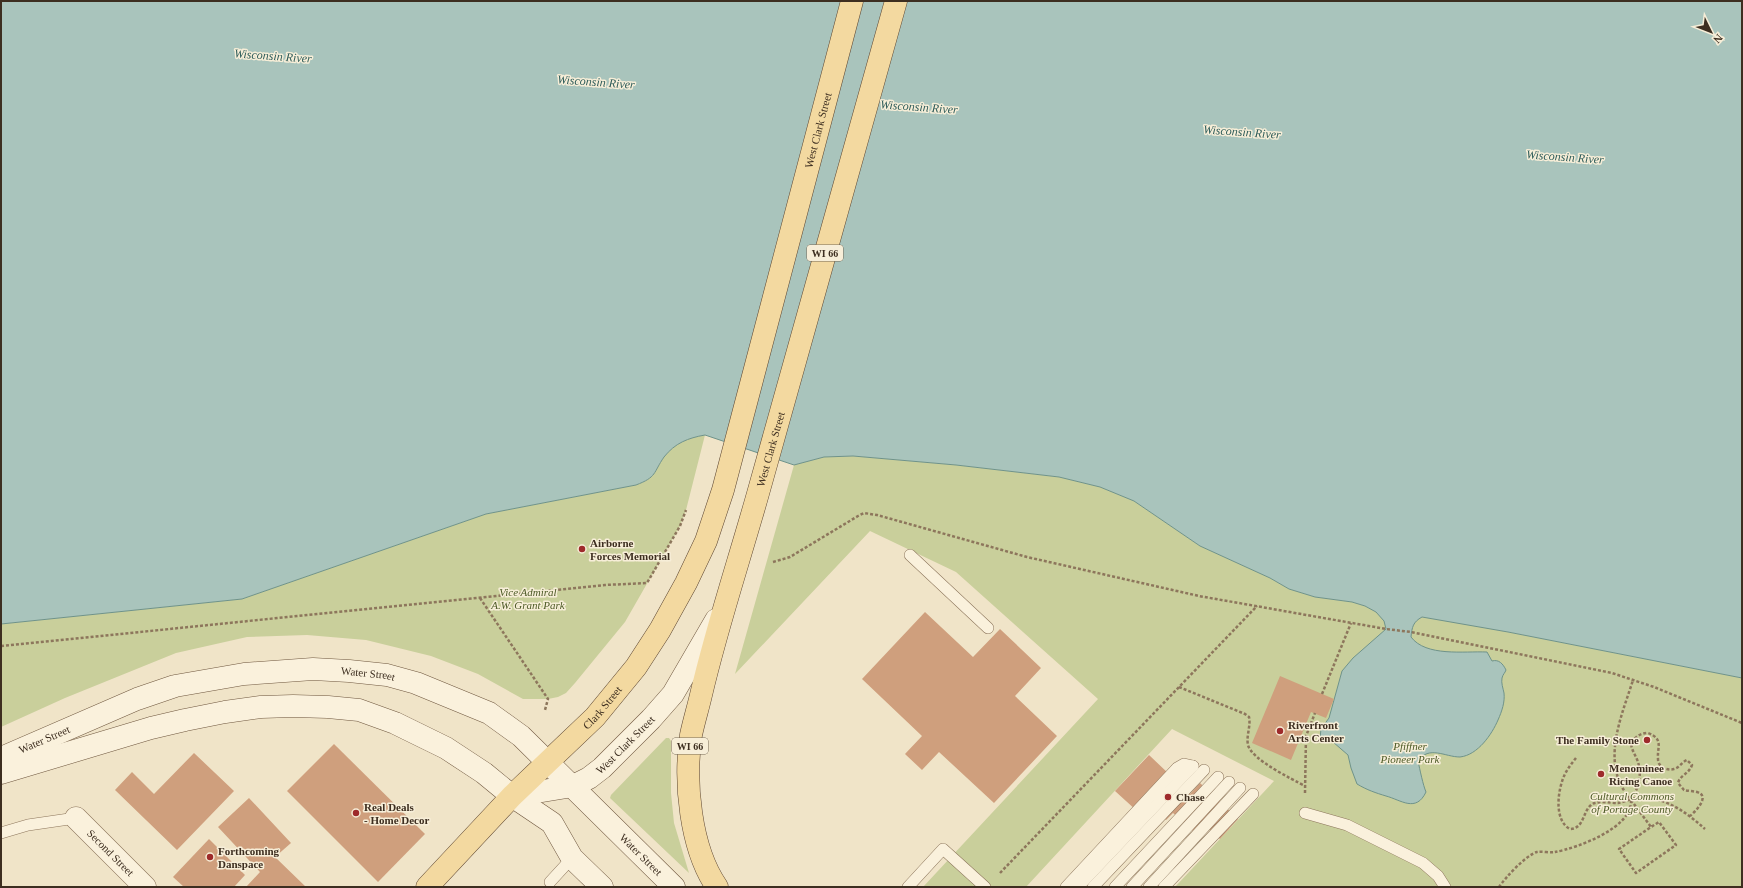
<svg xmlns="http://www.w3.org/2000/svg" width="1743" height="888" font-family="'Times New Roman',serif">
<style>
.green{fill:#c9cf9b}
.water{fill:#a9c4bc;stroke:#6f938a}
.building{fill:#cf9f7d}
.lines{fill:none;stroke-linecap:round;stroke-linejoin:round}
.lane-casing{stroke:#8d765c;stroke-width:12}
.street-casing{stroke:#8d765c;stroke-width:23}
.secondary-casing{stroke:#6f573f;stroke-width:23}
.primary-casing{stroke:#5b4430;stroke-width:23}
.path{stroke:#8d765c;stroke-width:2.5;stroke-dasharray:3 2;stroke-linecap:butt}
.lane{stroke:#faf1dc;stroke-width:11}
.street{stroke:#faf1dc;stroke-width:22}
.secondary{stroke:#faf1dc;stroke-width:22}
.primary{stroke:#f3d9a0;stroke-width:22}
.poi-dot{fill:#9e2a2b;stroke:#f7eed8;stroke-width:1.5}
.labels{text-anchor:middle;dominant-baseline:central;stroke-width:3;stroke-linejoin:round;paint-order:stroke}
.shield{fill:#f7eed8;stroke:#756857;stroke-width:1}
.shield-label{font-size:10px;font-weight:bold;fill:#3d2e20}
.street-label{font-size:11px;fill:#3d2e20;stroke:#f7eed8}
.poi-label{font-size:11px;font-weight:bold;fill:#3d2e20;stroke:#f7eed8;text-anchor:start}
.park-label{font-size:11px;font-style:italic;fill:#4d5a26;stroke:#f7eed8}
.water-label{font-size:12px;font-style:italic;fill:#2f5d5a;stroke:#f7eed8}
</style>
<rect width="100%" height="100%" fill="#f0e4c8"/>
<g class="green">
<path d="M705,435L686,510L680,526L625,622L575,683L566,693L558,697L548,699H523L478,674L431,656L366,640L307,635L247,637L176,653L65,698L1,727V624L242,599L486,514L636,485C657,477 653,473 664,457C675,443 688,438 705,435Z"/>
<polygon points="853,456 956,465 1059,477 1100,487 1134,501 1200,546 1270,578 1289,589 1315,597 1352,602 1365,606 1376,612 1439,619 1508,632 1742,678 1742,887 1175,887 1274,781 1172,729 1026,887 923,887 1098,699 956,572 870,531 735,674 794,465 824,457"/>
<polygon points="666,738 669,738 671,741 671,793 674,823 689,873 610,798 611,795"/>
</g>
<path class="water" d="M1,1H1742V678L1508,632L1422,617C1413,622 1412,627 1411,637C1426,657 1464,651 1487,652L1492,661C1499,659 1503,664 1506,670C1505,673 1503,674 1502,678C1501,683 1503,688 1504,693C1505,702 1502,711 1498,720C1492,734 1478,755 1460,757C1445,757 1429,745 1418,761C1420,770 1423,785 1426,792C1416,813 1401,800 1386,796C1376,793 1367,790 1357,784L1351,768L1348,755L1333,742H1324L1320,738L1321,729L1329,718L1342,671L1353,658L1386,629L1384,621L1376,612L1365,606L1352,602L1315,597L1289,589L1270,578L1200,546L1134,501L1100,487L1059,477L956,465L853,456L824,457L794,465L705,435C688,438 675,443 664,457C653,473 657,477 636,485L486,514L242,599L1,624Z"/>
<g class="building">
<polygon points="925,612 973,657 1000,629 1041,668 1015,696 1057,736 994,803 939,752 922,770 905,754 922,736 862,679"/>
<polygon points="1280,676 1334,699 1326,718 1311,712 1291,760 1252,743"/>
<polygon points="334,744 425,834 378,882 287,791"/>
<polygon points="194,753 234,791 177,850 115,790 132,772 154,794"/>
<polygon points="1149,755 1190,794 1200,783 1238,819 1220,839 1201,822 1193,831 1173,813 1166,820 1146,801 1137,811 1115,791"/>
<polygon points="249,798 291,843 275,857 306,887 246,887 260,872 218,827"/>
<polygon points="209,839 245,875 234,887 184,887 173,877"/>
</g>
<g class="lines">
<g class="lane-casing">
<g id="lane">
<polyline points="910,555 988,628"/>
<polyline points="1305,813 1347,825 1423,863 1438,876 1445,887"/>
<polyline points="1,833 28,825 76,818"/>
<polyline points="550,882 572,858"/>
<polyline points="908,887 943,849 985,887"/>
<polyline points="1066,887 1177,768 1184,764 1193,766"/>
<polyline points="1078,887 1193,766"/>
<polyline points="1093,887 1204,770"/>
<polyline points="1115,887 1218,777"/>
<polyline points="1132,887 1229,782"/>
<polyline points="1149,887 1240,788"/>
<polyline points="1164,887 1253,794"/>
</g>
</g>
<g class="street-casing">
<g id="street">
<path id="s1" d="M76,818L145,887"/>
</g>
</g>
<g class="secondary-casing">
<g id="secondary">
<path id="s2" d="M1,758L137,699L175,686L244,674L313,669L349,671L387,675L416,683L489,713L521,736L674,887"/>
<polyline points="1,773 151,728 185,720 225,712 261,707 293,706 328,707 359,710 395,723 446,748 484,773 512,796 552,823 572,858 602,887"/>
<path id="s3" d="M512,796L573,786L589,778L602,768L651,719L673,694L716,620"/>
</g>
</g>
<g class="primary-casing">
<g id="primary">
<path id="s4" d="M427,887L512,796L595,717L636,667L660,630L686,583L706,541L723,490L852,1"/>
<path id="s5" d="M717,887C690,848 684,781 691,735C694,721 698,708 701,695C717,626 740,558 759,490C805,327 851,164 896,1"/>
</g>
</g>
<g class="path">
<polyline points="773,562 790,557 858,516 864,513 877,515 1027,557 1199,596 1386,629 1411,632 1612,673 1654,687 1742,723"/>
<polyline points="480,598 548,699 545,710"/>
<polyline points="1,646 605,585 647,583 680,526 686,510"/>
<path d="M1179,687L1245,714L1249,717C1251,726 1246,736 1248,745C1252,760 1292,779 1305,786"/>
<polyline points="1322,694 1351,623"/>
<path d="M1576,758C1572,763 1568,768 1565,774C1558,788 1553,820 1570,829C1584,829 1583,811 1591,805C1596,800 1611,803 1618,803C1624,802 1630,799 1636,798C1663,795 1686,812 1705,829"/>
<polyline points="1305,793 1306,736 1315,713"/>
<path d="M1631,799C1639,788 1642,775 1638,762C1636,756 1632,751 1631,744C1635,737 1640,733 1648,733C1664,739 1657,747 1658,759C1658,767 1667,771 1674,769C1679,768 1682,762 1687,760L1692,765C1689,774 1680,775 1678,783L1684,790C1688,791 1693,791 1697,792C1711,796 1695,812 1690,816"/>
<polyline points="1631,800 1651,827 1619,849 1636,873 1676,845 1659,822 1651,827"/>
<polyline points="1000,873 1257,606"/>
<path d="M1499,887C1505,878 1526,855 1537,852C1542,851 1550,853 1555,852C1577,848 1633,828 1631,800C1628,795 1624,791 1622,787C1604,754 1623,712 1633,680"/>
</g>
<use href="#lane" class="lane"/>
<use href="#street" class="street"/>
<use href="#secondary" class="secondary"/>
<use href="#primary" class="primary"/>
</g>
<g class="poi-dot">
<circle cx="582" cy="549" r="4"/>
<circle cx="1280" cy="731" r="4"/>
<circle cx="1647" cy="740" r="4"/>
<circle cx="1601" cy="774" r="4"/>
<circle cx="1168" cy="797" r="4"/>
<circle cx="356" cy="813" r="4"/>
<circle cx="210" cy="857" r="4"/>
</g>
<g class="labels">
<g class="shield">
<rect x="807" y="245" width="36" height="16" rx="3"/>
<rect x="672" y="738" width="36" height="16" rx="3"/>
</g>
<g class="shield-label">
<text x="825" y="253">WI 66</text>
<text x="690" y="746">WI 66</text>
</g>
<g class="street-label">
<text stroke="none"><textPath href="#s4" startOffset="874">West Clark Street</textPath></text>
<text stroke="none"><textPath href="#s5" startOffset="454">West Clark Street</textPath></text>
<text stroke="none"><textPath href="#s2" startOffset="383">Water Street</textPath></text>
<text stroke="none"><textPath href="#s4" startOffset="251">Clark Street</textPath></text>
<text stroke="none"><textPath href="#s2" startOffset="47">Water Street</textPath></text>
<text stroke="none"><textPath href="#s3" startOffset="129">West Clark Street</textPath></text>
<text stroke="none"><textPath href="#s1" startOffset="49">Second Street</textPath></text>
<text stroke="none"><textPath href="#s2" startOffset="719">Water Street</textPath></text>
</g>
<g class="poi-label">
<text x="590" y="543">Airborne<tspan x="590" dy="13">Forces Memorial</tspan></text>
<text x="1288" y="725">Riverfront<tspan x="1288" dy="13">Arts Center</tspan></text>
<text x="1639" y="740" text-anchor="end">The Family Stone</text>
<text x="1609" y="768">Menominee<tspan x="1609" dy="13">Ricing Canoe</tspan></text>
<text x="1176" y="797">Chase</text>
<text x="364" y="807">Real Deals<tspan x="364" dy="13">- Home Decor</tspan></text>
<text x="218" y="851">Forthcoming<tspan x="218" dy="13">Danspace</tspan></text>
</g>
<g class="park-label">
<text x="528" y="592">Vice Admiral<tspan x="528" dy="13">A.W. Grant Park</tspan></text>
<text x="1410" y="746">Pfiffner<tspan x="1410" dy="13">Pioneer Park</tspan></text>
<text x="1632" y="796">Cultural Commons<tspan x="1632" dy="13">of Portage County</tspan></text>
</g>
<g class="water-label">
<text transform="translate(273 56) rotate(4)">Wisconsin River</text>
<text transform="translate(596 82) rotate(4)">Wisconsin River</text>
<text transform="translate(919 107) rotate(4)">Wisconsin River</text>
<text transform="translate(1242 132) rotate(4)">Wisconsin River</text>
<text transform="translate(1565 157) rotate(4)">Wisconsin River</text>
</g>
</g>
<rect width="1743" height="888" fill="none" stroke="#3d2e20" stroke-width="4"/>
<g transform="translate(1711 32) rotate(133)" stroke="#f7eed8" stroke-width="3" paint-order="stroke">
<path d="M0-3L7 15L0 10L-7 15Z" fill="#3d2e20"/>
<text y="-6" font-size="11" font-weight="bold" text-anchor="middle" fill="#3d2e20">N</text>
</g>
</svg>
